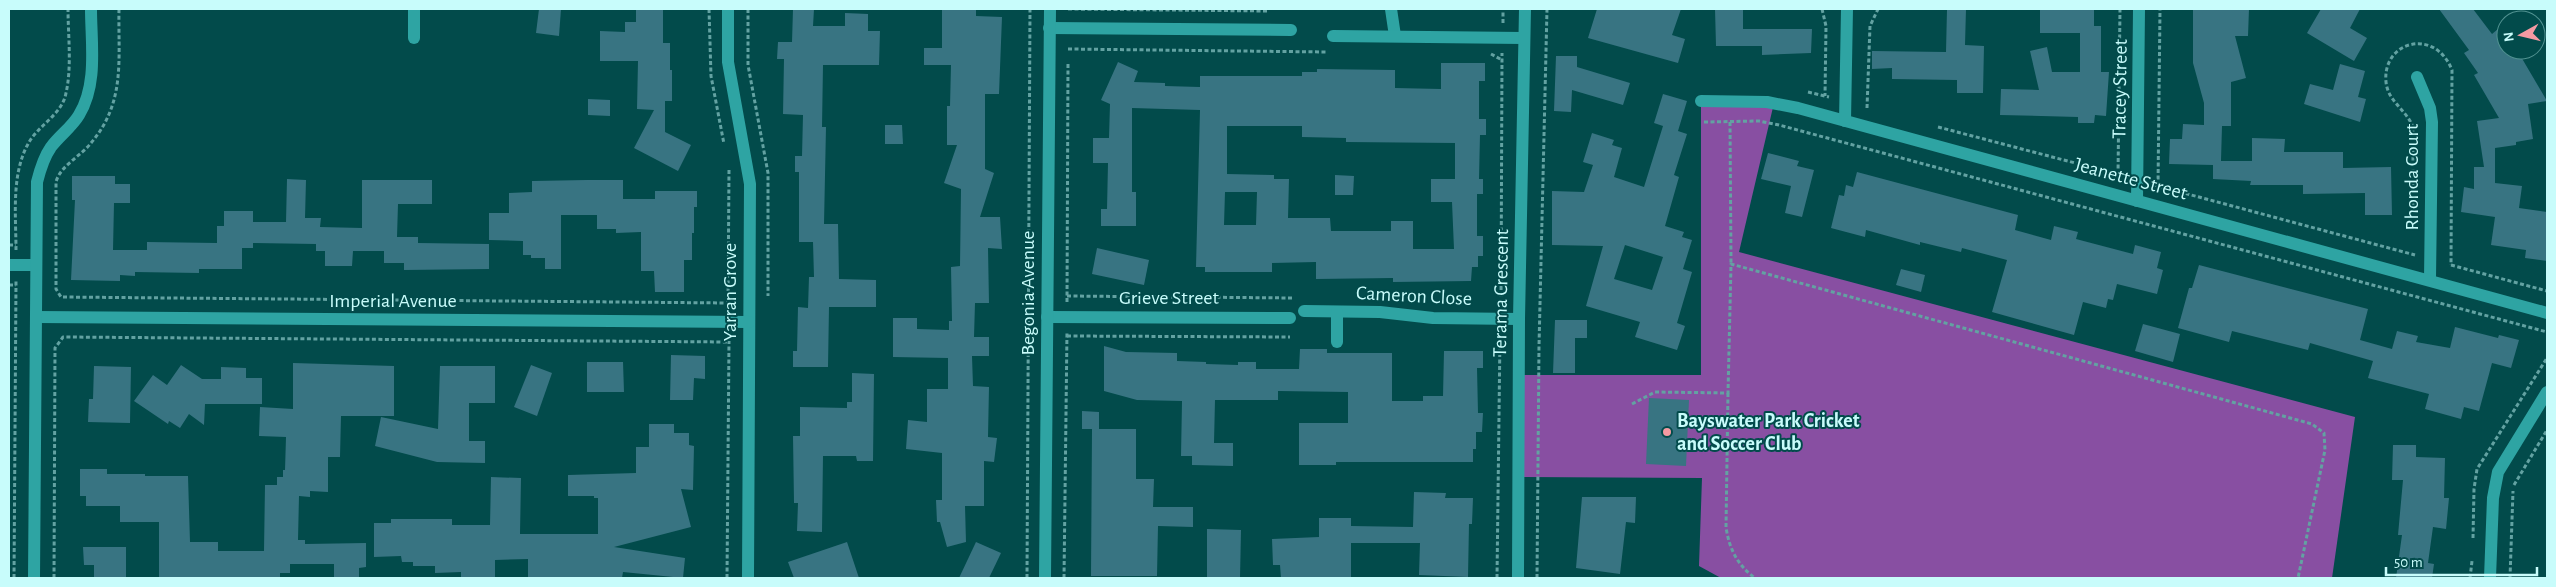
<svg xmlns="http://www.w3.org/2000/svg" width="2556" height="587" font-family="'Alegreya Sans',sans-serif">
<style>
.green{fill:#884fa2}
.building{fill:#387482;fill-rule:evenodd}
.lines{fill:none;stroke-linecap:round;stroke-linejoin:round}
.path{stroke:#63a2a2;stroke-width:3;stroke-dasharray:4 2.5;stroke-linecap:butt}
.minor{stroke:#2ea4a3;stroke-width:12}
.poi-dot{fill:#f49aa2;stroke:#024b4b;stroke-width:2}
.labels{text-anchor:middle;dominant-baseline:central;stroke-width:4;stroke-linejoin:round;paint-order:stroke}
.street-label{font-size:20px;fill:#c8fcfb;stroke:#024b4b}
.poi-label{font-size:20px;font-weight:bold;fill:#c8fcfb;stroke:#024b4b;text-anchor:start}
</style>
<rect width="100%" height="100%" fill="#024b4b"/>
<polygon class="green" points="1701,101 1774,103 1739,252 2355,417 2332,578 1721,578 1699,566 1702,478 1518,477 1519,375 1701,375"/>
<g class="building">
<polygon points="539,9 561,9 559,36 536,33"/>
<polygon points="636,9 663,9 663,43 670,43 670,70 672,70 672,101 665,101 665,132 691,145 678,171 634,148 654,110 637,109 638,61 600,61 600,31 625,32 625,22 636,22"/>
<polygon points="793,9 814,9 813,26 845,26 845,13 868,14 868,31 880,31 879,65 823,65 822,127 826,127 824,224 838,224 839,279 876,280 876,307 829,307 828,367 793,367 793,351 797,351 798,307 808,308 809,277 814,277 813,242 799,242 799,172 795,172 795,156 802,156 803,115 783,114 784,59 777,59 778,42 792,42"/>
<polygon points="1597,9 1681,9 1672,35 1685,39 1678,63 1588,38"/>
<polygon points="1715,9 1743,9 1743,29 1812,29 1811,53 1762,55 1762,46 1716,46"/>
<polygon points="1947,9 1966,9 1965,45 1984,46 1983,93 1957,93 1957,80 1892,79 1892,68 1872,69 1872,51 1946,52"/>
<polygon points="2040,9 2094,9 2094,26 2101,26 2101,72 2109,72 2106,116 2095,115 2094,123 2078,123 2078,117 2000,115 2001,89 2039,90 2030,51 2047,47 2052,72 2080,72 2080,33 2040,33"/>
<polygon points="2193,9 2249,9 2248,36 2235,36 2246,78 2231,82 2231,126 2222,126 2221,161 2252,161 2252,138 2285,139 2284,152 2343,152 2343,168 2391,167 2392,215 2365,215 2365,193 2303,194 2303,185 2250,185 2251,181 2213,179 2213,165 2169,164 2170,139 2182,139 2183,124 2204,125 2204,103 2193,63"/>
<polygon points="2321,9 2360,9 2350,28 2367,38 2354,61 2307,33"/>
<polygon points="2439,9 2473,9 2492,34 2498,29 2506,38 2506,50 2517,50 2547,101 2528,104 2533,139 2516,142 2516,145 2495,148 2495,183 2522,186 2519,208 2547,212 2547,261 2525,258 2526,250 2491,245 2495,217 2461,212 2464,187 2474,189 2474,167 2484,167 2477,121 2499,118 2474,75 2478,73 2464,53 2469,50"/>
<polygon points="942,10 976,10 976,16 1002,17 999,94 985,94 985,169 994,173 980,217 1000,217 1002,249 988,248 989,303 975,303 974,337 989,337 989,356 972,356 973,386 989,387 988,437 997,438 994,462 984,461 984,506 965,506 966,542 947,547 940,522 937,522 936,500 942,500 942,453 906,449 908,420 927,422 927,389 948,389 948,358 893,357 893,318 917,318 917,329 949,330 949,321 952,321 951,267 960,266 961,189 944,183 957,145 947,145 947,106 950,106 951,65 924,65 924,48 942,48"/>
<polygon points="1556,56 1577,56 1577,67 1630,83 1623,105 1572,90 1571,112 1554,111"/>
<path d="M1118,62L1138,71L1134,82L1165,83V86L1200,87V76H1302V72H1317V69L1395,70V88L1441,89V63H1485V81H1479V119H1486V135H1480L1479,179H1483V194H1477V236H1483V256H1478V267H1472L1471,281L1393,282V278L1316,279V262L1272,263V272H1205V267H1196L1200,110L1132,108V192H1136V226H1101V209H1107L1108,163H1093V138H1109L1110,104L1101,100ZM1227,126H1302V137L1346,138V142L1455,143V179H1431V202H1452L1454,249H1413V221H1391V231H1331L1330,218H1288L1289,179H1274V175L1227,174ZM1225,192H1257L1256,225H1224Z"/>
<polygon points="2340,64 2365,71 2358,97 2366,99 2360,122 2304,104 2310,84 2333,90"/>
<path d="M1663,94L1687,101L1678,131L1687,134L1674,175L1679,177L1665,226L1684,232L1682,237L1692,240L1683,269L1692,272L1677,323L1685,326L1677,350L1635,337L1640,322L1586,306L1603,246L1552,245V191L1584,192L1593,165L1583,162L1592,133L1614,140L1612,145L1622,148L1614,177L1644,187L1663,126L1654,123ZM1625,245L1663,257L1652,290L1614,279Z"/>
<polygon points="588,99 610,100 610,116 588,115"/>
<polygon points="885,125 902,125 903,144 885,144"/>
<polygon points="1768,153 1799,161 1797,166 1814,170 1802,217 1785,213 1791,186 1761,179"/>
<polygon points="1857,172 2018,215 2015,230 2051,240 2054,226 2078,232 2076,239 2133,254 2135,245 2161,252 2157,268 2163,270 2157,294 2117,284 2113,300 2108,299 2106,308 2083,302 2074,335 1992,312 2007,260 1962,248 1961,252 1920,242 1920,245 1866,230 1865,237 1831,228 1839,195 1844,196 1846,185 1853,187"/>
<polygon points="1335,175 1354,176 1353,195 1335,195"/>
<polygon points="72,176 115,176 115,184 130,184 130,203 114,203 113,250 147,250 147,242 217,243 217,226 224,226 224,211 253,211 253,222 286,222 287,179 306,180 305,218 321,218 320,227 362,228 362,180 432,180 432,204 398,204 397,237 418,237 418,243 489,244 489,269 404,270 404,263 384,263 384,251 353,251 352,266 325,266 325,251 316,251 316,244 253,243 253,248 242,248 242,269 199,269 199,273 135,272 135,276 120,275 120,281 71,280 75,200 72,200"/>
<polygon points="587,180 623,180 623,199 655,199 655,191 697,191 697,207 694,207 694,233 692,233 692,260 684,260 684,292 655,292 654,271 641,271 641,232 616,233 616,229 597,229 597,215 561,215 561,269 545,269 545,258 531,258 531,255 523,255 523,241 489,240 489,213 509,213 509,193 532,192 532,181"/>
<polygon points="1097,248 1149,260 1144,285 1092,274"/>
<polygon points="2199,265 2368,309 2360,340 2392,349 2397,331 2418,336 2416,342 2450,348 2455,327 2498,338 2499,335 2519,340 2511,368 2492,363 2479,411 2464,407 2461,419 2425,409 2429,394 2368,378 2373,361 2310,343 2308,350 2232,331 2229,342 2178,328 2189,288 2192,288"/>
<polygon points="1901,269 1925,275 1921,292 1896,285"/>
<polygon points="1555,320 1587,320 1587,338 1575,338 1575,373 1553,373"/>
<polygon points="2143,324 2180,334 2173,362 2135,351"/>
<polygon points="1104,346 1126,352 1177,353 1177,361 1206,362 1206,364 1238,365 1238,362 1256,362 1256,369 1299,369 1300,349 1327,349 1327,353 1392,353 1392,401 1423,401 1423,396 1443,396 1444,351 1483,351 1483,368 1477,368 1478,413 1483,413 1482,432 1476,432 1476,449 1473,449 1473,462 1336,462 1336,465 1299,465 1299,423 1348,423 1348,392 1278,391 1278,400 1215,400 1214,443 1233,443 1233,466 1192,465 1192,456 1181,456 1182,401 1137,400 1104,391"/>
<polygon points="671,355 705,356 705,379 694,378 693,400 670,400"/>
<polygon points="587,362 623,362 624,392 587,392"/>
<polygon points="293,363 394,366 394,416 341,416 340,457 328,457 328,492 310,491 310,497 299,496 298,540 305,540 305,544 366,543 366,567 359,568 359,578 334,578 334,564 290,564 290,573 280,573 280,577 159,578 159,522 120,522 120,506 86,506 86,496 80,496 80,469 107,469 107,474 145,474 145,476 188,476 190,542 218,542 218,551 264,551 265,485 277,485 277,477 283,477 283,470 285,470 286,437 259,436 260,407 293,409"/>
<polygon points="181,365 202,379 221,379 221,367 246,368 246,378 262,378 262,404 205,404 204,425 189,414 180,428 169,421 168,424 134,401 153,375 167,385"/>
<polygon points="531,365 552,373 537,416 514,407"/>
<polygon points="94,366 131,367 130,423 88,422 89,399 93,399"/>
<polygon points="440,366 495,366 495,403 469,403 469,441 485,441 485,463 437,462 375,446 381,417 438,429"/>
<polygon points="852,373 874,374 873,461 857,461 856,456 823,456 822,532 797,531 798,503 794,503 793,436 800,436 800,407 847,408 847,402 852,402"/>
<polygon points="1649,398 1689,400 1686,466 1646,464"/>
<polygon points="1082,411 1099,412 1099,429 1136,429 1136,479 1154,479 1153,507 1193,507 1193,527 1158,526 1157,576 1091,576 1092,429 1082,429"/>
<polygon points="649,424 674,424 674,433 689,433 689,445 694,446 693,490 681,489 691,527 614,547 685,558 683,578 623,572 622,578 528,578 528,559 495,560 495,577 461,578 461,572 435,573 435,566 413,566 413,562 402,562 401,556 374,557 374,523 391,523 391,519 452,519 452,525 490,525 491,477 521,478 520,534 598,534 598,498 594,498 594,496 568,496 568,475 636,473 636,447 649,447"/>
<polygon points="2393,445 2416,445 2416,457 2445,458 2444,498 2449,498 2446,529 2433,527 2428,563 2434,564 2432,578 2396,578 2402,535 2398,535 2403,480 2392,480"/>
<polygon points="1414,492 1446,493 1445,498 1473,498 1472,524 1469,524 1468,577 1419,575 1420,543 1351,543 1351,578 1281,578 1280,565 1273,565 1272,539 1319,537 1319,518 1351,518 1351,526 1413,527"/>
<polygon points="1582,497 1636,497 1635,523 1626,522 1620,574 1576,568"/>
<polygon points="1207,529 1241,530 1240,578 1207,578"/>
<polygon points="847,542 859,578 794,578 788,562"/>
<polygon points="976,542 1001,553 989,578 959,578"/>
<polygon points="83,547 126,547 126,578 94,578 94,565 84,565"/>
</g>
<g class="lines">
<g class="path">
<path d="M119,9C118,59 126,102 91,143C81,156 60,166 56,182V289L61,297L728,303"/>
<polyline points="709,9 711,76 724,144"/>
<polyline points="748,9 748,65 768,173 768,296"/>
<polyline points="1068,9 1267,11"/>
<polyline points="1822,9 1826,26 1825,96"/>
<polyline points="1503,23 1503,9"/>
<polyline points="1068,49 1327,52"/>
<polyline points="1491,54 1502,60"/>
<polyline points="1808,92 1829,97"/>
<polyline points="1867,108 1870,26 1878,9"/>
<polyline points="1704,122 1759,121 1779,125 2547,332"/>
<polyline points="1730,122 1731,264"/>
<polyline points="1938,127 2121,175"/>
<polyline points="2118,175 2120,9"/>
<polyline points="2154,185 2415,255"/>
<polyline points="2158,186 2160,9"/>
<path d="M2413,206V127C2406,109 2388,102 2386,82C2382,41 2435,27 2452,70L2451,265"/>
<polyline points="9,245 16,245"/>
<path d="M16,250C16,216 11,175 28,144C38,125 62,115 66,93C72,67 68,35 68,9"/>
<polyline points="2451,265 2547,291"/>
<polyline points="9,285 16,285"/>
<polyline points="1067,296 1294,298"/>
<polyline points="1067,302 1068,63"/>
<polyline points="1501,303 1502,53"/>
<polyline points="728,304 729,170"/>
<polyline points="1067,336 1290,337"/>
<path d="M1728,393L1726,527C1729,548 1737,565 1755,578"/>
<polyline points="1632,404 1655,392 1728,393 1731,264 2312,424 2324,433 2325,450 2298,578"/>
<polyline points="2514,485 2547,430"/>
<polyline points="2473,538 2474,489 2477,469 2547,358"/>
<polyline points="14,578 16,281"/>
<polyline points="54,578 55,348 63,337 729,342"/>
<polyline points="727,578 729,341"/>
<polyline points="1027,578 1030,9"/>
<polyline points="1064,578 1067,331"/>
<polyline points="1497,578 1500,335"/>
<polyline points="1537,578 1539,346 1547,9"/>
<polyline points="2470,578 2472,561"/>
<polyline points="2510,578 2513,491"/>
</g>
<g class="minor">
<polyline points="728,9 728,62 750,184 748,578"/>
<polyline points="1391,9 1395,36"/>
<polyline points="1049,28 1291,30"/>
<polyline points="1333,36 1523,38"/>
<polyline points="414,38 414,9"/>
<polyline points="2417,77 2430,108 2432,122 2430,279"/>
<polyline points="1701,101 1767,102 1798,108 2547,313"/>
<polyline points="1845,121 1847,9"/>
<polyline points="2137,201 2139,9"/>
<polyline points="9,265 36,265"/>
<polyline points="1304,311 1380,312 1433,318 1519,319"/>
<polyline points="36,317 749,322"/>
<polyline points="1047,317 1290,318"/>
<polyline points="1337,342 1337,312"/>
<path d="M34,578L37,182C40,170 44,157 51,147C60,135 72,127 79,115C98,84 91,43 91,9"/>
<polyline points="1045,578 1050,9"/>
<polyline points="1518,578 1519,319 1525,9"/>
<polyline points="2490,578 2493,498 2498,472 2547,392"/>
</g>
</g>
<circle class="poi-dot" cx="1667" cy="432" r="5"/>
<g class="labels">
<g class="street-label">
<text transform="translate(2120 89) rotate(-89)">Tracey Street</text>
<text transform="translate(2412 177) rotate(-90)">Rhonda Court</text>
<text transform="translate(2131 179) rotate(15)">Jeanette Street</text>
<text transform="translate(730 292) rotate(-90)">Yarran Grove</text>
<text transform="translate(1028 293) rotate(-90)">Begonia Avenue</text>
<text transform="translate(1501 293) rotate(-89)">Terama Crescent</text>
<text transform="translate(1414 296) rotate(3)">Cameron Close</text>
<text x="1169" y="298">Grieve Street</text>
<text x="393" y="301">Imperial Avenue</text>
</g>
<g class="poi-label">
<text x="1677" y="421">Bayswater Park Cricket<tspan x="1677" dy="23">and Soccer Club</tspan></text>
</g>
</g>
<rect width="2556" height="587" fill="none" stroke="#c8fcfb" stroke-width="20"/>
<g transform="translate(2521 35) rotate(262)"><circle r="24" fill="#024b4b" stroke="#519291"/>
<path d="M0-4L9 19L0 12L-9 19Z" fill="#f49aa2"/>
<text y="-8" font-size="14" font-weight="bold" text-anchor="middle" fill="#c8fcfb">N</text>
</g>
<path d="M2386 567v8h151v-8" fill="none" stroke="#c8fcfb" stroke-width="2.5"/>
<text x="2394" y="567" font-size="15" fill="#c8fcfb" stroke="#024b4b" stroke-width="4" paint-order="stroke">50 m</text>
</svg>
